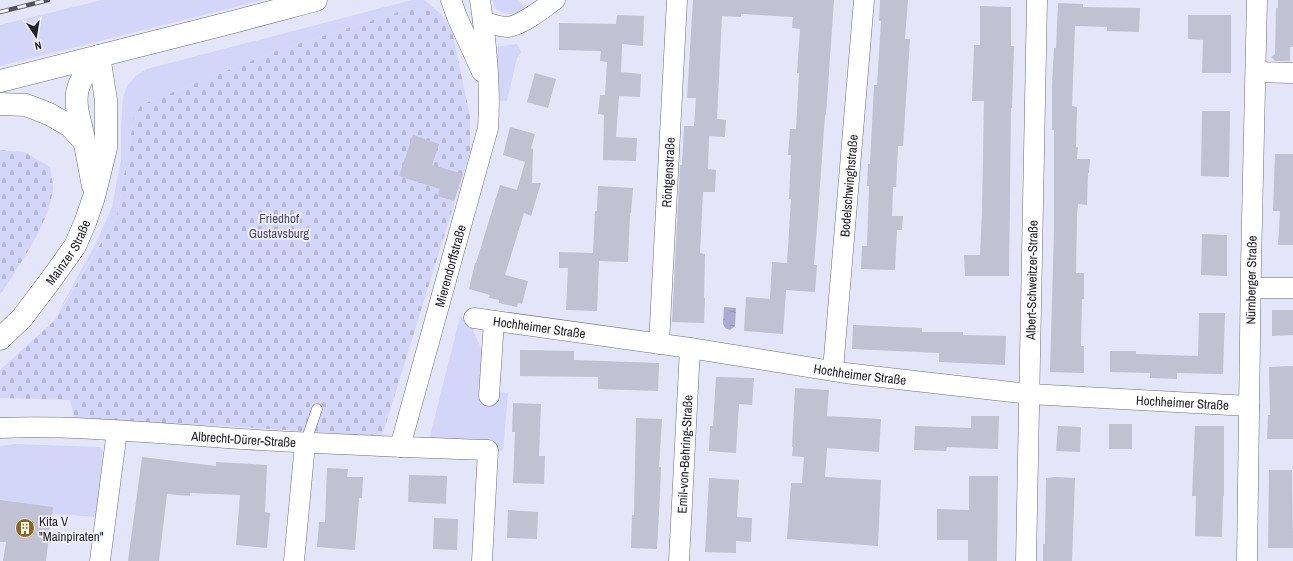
<svg xmlns="http://www.w3.org/2000/svg" width="1293" height="561" font-family="'Archivo Narrow',sans-serif">
<style>
.green{fill:#d3d5f9}
.cemetery{fill:url(#cemetery-stones)}
.water{fill:url(#water-ripples)}
.building{fill:#c0c1d3}
.lines{fill:none;stroke-linecap:round;stroke-linejoin:round}
.lane-casing{stroke:#6c6d7e;stroke-width:11}
.street-casing{stroke:#6c6d7e;stroke-width:21}
.secondary-casing{stroke:#6c6d7e;stroke-width:23}
.primary-casing{stroke:#6c6d7e;stroke-width:23}
.lane{stroke:#fff;stroke-width:10}
.street{stroke:#fff;stroke-width:20}
.secondary{stroke:#fff;stroke-width:22}
.primary{stroke:#fff;stroke-width:22}
.rail-casing{stroke:#52525c;stroke-width:4.5}
.rail{stroke:#f2f3fe;stroke-width:3;stroke-dasharray:9;stroke-linecap:butt}
.labels{text-anchor:middle;dominant-baseline:central;stroke-width:3.5;stroke-linejoin:round;paint-order:stroke}
.street-label{font-size:13px;fill:#222229;stroke:#f2f3fe}
.park-label{font-size:13px;fill:#484678;stroke:#f2f3fe}
.poi-label{font-size:13px;fill:#222229;stroke:#f2f3fe;text-anchor:start}
</style>
<defs>
<pattern id="cemetery-stones" width="16" height="16" patternUnits="userSpaceOnUse"><rect width="16" height="16" fill="#d3d5f9"/><path d="M2 7V4a2 2 0 0 1 4 0v3zM10 15v-3a2 2 0 0 1 4 0v3z" fill="#b5b7d5"/></pattern>
<pattern id="water-ripples" width="26" height="14" patternUnits="userSpaceOnUse"><rect width="26" height="14" fill="#aaabcf"/><path d="M2 4q2-2 4 0t4 0M15 11q2-2 4 0t4 0" fill="none" stroke="#8a8ba8"/></pattern>
</defs>
<rect width="100%" height="100%" fill="#e4e5f8"/>
<g class="green">
<polygon points="102,0 263,0 0,66 0,25"/>
<polygon points="412,0 424,0 441,14 414,7 276,51 141,105 133,123 117,216 54,320 96,243 112,207 121,160 121,128 123,97 128,85 136,76 147,69"/>
<polygon points="492,0 519,0 527,10 518,15 507,14 496,9"/>
<polygon points="517,44 521,52 517,58 507,101 500,101 495,47"/>
<polygon points="460,317 472,322 474,333 483,352 484,392 508,393 503,451 428,444"/>
<polygon points="14,444 100,447 103,451 97,517 52,514 53,507 0,500 0,446"/>
</g>
<g class="cemetery">
<polygon points="414,7 441,14 452,31 470,116 470,152 383,433 369,436 227,426 75,420 70,400 0,398 0,370 55,320 117,216 133,123 132,121 141,105 276,51"/>
<path d="M0,150L24,152L50,167C51,174 53,182 53,189C50,221 21,262 4,289L0,294Z"/>
</g>
<polygon class="water" points="724,307 736,308 735,326 730,330 725,328 723,324"/>
<g class="building">
<polygon points="693,0 834,0 826,115 825,115 818,214 814,265 817,265 815,292 786,290 783,334 744,331 746,297 770,299 772,262 787,263 791,199 789,199 791,155 788,155 790,129 796,129 799,73 797,73 800,29 792,28 793,17 741,14 741,17 722,16 717,119 726,120 725,137 709,136 708,169 716,170 715,192 703,192 700,253 705,254 704,298 705,298 704,323 672,322 680,165 682,165 684,126 694,126 696,98 687,98"/>
<polygon points="880,0 908,0 905,39 910,39 903,146 898,146 896,187 893,187 892,216 903,216 902,230 897,230 895,270 861,269 862,246 867,246 869,186 867,186 868,164 870,164 874,85 877,85 881,21 879,21"/>
<polygon points="1278,0 1293,0 1293,47 1290,47 1290,61 1275,61 1271,57 1275,54 1276,8 1278,8"/>
<polygon points="1058,3 1083,4 1083,7 1140,8 1139,32 1107,31 1107,27 1075,26 1072,106 1077,107 1076,147 1078,147 1077,159 1090,159 1089,173 1088,173 1087,205 1078,204 1077,215 1076,273 1084,273 1084,299 1082,299 1081,346 1084,346 1084,373 1050,372 1054,229 1054,130 1052,130 1052,85 1054,48 1056,48"/>
<polygon points="980,6 1011,7 1011,46 1014,46 1012,108 1011,108 1009,276 965,276 964,255 980,255 982,212 984,101 972,101 974,45 980,45"/>
<polygon points="617,15 644,16 643,46 622,44 621,72 641,74 640,97 619,96 616,137 637,138 636,161 603,160 604,115 598,114 600,95 605,95 607,62 600,61 601,51 559,50 559,23 616,24"/>
<polygon points="1188,15 1231,15 1231,73 1202,73 1203,40 1188,39"/>
<polygon points="535,73 556,79 548,108 527,102"/>
<polygon points="1202,111 1230,111 1229,177 1201,176"/>
<polygon points="510,127 535,134 531,148 533,149 532,183 541,183 531,216 524,213 505,275 528,281 522,304 518,303 517,307 499,303 499,300 489,298 490,295 469,289 475,263 476,263 500,185 517,190 525,162 503,155"/>
<polygon points="413,135 439,144 432,165 463,174 454,201 438,196 440,189 399,176"/>
<polygon points="1275,154 1293,154 1293,245 1278,245 1280,211 1273,211"/>
<polygon points="598,186 633,188 631,213 630,213 628,262 599,261 597,311 566,310 568,268 559,268 559,252 593,253 595,211 597,211"/>
<polygon points="1202,234 1227,235 1227,276 1201,275"/>
<polygon points="1272,310 1293,310 1293,335 1272,336"/>
<polygon points="1199,313 1225,313 1223,374 1177,373 1177,379 1150,378 1150,373 1110,372 1110,351 1136,351 1136,354 1198,356"/>
<polygon points="853,325 922,328 922,332 963,332 963,335 1006,336 1005,365 939,362 939,353 852,349"/>
<polygon points="520,350 574,351 574,360 659,363 658,391 598,389 598,377 520,376"/>
<polygon points="1293,366 1293,439 1267,439 1268,415 1270,415 1269,367"/>
<polygon points="716,377 754,378 752,405 739,404 736,453 709,451 710,426 713,426"/>
<polygon points="795,388 829,390 827,416 881,419 879,452 827,448 825,477 881,480 878,546 787,539 791,483 802,483 804,457 792,456 793,447 792,447"/>
<polygon points="513,403 541,404 539,456 545,456 544,484 513,483 515,432 512,432"/>
<polygon points="971,416 999,416 998,449 947,447 946,451 914,450 915,426 971,428"/>
<polygon points="636,418 662,419 659,467 661,467 660,494 657,549 631,548 632,515 634,515"/>
<rect x="1109" y="424" width="23" height="25"/>
<polygon points="1058,426 1081,427 1080,452 1056,451"/>
<polygon points="1195,426 1224,426 1224,496 1223,496 1222,537 1195,536 1196,496 1192,496"/>
<polygon points="142,457 216,466 216,462 267,465 265,512 270,513 267,548 236,545 240,495 190,493 190,496 167,494 159,561 128,561"/>
<polygon points="327,468 348,469 347,477 363,477 362,498 359,498 355,550 317,547 319,522 325,522"/>
<polygon points="1269,470 1292,470 1293,548 1268,548"/>
<polygon points="409,475 447,476 446,504 408,502"/>
<polygon points="969,476 998,476 997,561 968,561 968,540 937,540 937,509 969,510"/>
<polygon points="1055,477 1075,478 1072,561 1043,561 1043,544 1045,544 1046,478"/>
<polygon points="709,478 739,480 737,517 752,518 751,542 736,541 736,553 705,552"/>
<polygon points="0,500 53,507 46,561 3,561 6,542 0,542"/>
<polygon points="508,510 538,512 537,539 507,538"/>
<polygon points="434,518 458,519 457,550 433,549"/>
</g>
<g class="lines">
<g class="lane-casing">
<polyline id="lane" points="305,444 317,409"/>
</g>
<g class="street-casing">
<g id="street">
<polyline points="451,0 457,17 482,72"/>
<path d="M483,21C491,24 500,27 508,27C523,25 543,8 555,0"/>
<polyline points="1256,72 1293,73"/>
<polyline points="1251,288 1293,288"/>
<path id="s1" d="M474,318L690,348L845,373L1029,394L1249,406"/>
<path id="s2" d="M659,344L677,0"/>
<path id="s3" d="M833,370L864,0"/>
<polyline points="489,396 494,321"/>
<path id="s4" d="M0,428C76,425 152,433 227,438C314,444 401,447 488,450L482,561"/>
<path id="s5" d="M400,447L488,128C491,88 486,40 480,0"/>
<polyline points="100,561 117,431"/>
<polyline points="294,561 305,444"/>
<path id="s6" d="M679,561L690,348"/>
<path id="s7" d="M1026,561L1037,0"/>
<path id="s8" d="M1247,561L1251,265L1257,0"/>
</g>
</g>
<g class="secondary-casing">
<g id="secondary">
<polyline points="0,104 26,105 49,114 70,126 85,143"/>
<path d="M93,186C90,172 88,158 85,144C82,125 71,102 80,83C84,73 93,65 99,56"/>
<path id="s9" d="M0,339L22,318L50,281L75,246L85,223L94,197L106,148V100L99,56"/>
</g>
</g>
<g class="primary-casing">
<polyline id="primary" points="0,81 237,21 316,0"/>
</g>
<use href="#lane" class="lane"/>
<use href="#street" class="street"/>
<use href="#secondary" class="secondary"/>
<use href="#primary" class="primary"/>
<g class="rail-casing">
<polyline id="rail" points="0,12 48,0"/>
</g>
<use href="#rail" class="rail"/>
</g>
<defs>
<g id="building-disc" transform="scale(1)"><circle r="9.5" fill="#946414" stroke="#f2f3fe"/><path d="M-4-6H4V6H1V3H-1V6H-4ZM-2.5-4.3h1.7v1.8h-1.7ZM.8-4.3h1.7v1.8H.8ZM-2.5-1h1.7V.8h-1.7ZM.8-1h1.7V.8H.8Z" fill="#fff"/></g>
</defs>
<g fill-rule="evenodd">
<use href="#building-disc" x="25" y="528"/>
</g>
<g class="labels">
<g class="street-label">
<text stroke="none"><textPath href="#s2" startOffset="172">Röntgenstraße</textPath></text>
<text stroke="none"><textPath href="#s3" startOffset="185">Bodelschwinghstraße</textPath></text>
<text stroke="none"><textPath href="#s9" startOffset="111">Mainzer Straße</textPath></text>
<text stroke="none"><textPath href="#s5" startOffset="188">Mierendorffstraße</textPath></text>
<text stroke="none"><textPath href="#s7" startOffset="281">Albert-Schweitzer-Straße</textPath></text>
<text stroke="none"><textPath href="#s8" startOffset="281">Nürnberger Straße</textPath></text>
<text stroke="none"><textPath href="#s1" startOffset="66">Hochheimer Straße</textPath></text>
<text stroke="none"><textPath href="#s1" startOffset="390">Hochheimer Straße</textPath></text>
<text stroke="none"><textPath href="#s1" startOffset="714">Hochheimer Straße</textPath></text>
<text stroke="none"><textPath href="#s4" startOffset="244">Albrecht-Dürer-Straße</textPath></text>
<text stroke="none"><textPath href="#s6" startOffset="107">Emil-von-Behring-Straße</textPath></text>
</g>
<g class="park-label">
<text x="279" y="218">Friedhof<tspan x="279" dy="15">Gustavsburg</tspan></text>
</g>
<g class="poi-label">
<text x="39" y="521">Kita V<tspan x="39" dy="15">"Mainpiraten"</tspan></text>
</g>
</g>
<g transform="translate(36 36) rotate(168)" stroke="#f2f3fe" stroke-width="3" paint-order="stroke">
<path d="M0-3L7 15L0 10L-7 15Z" fill="#222229"/>
<text y="-6" font-size="11" font-weight="bold" text-anchor="middle" fill="#222229">N</text>
</g>
</svg>
